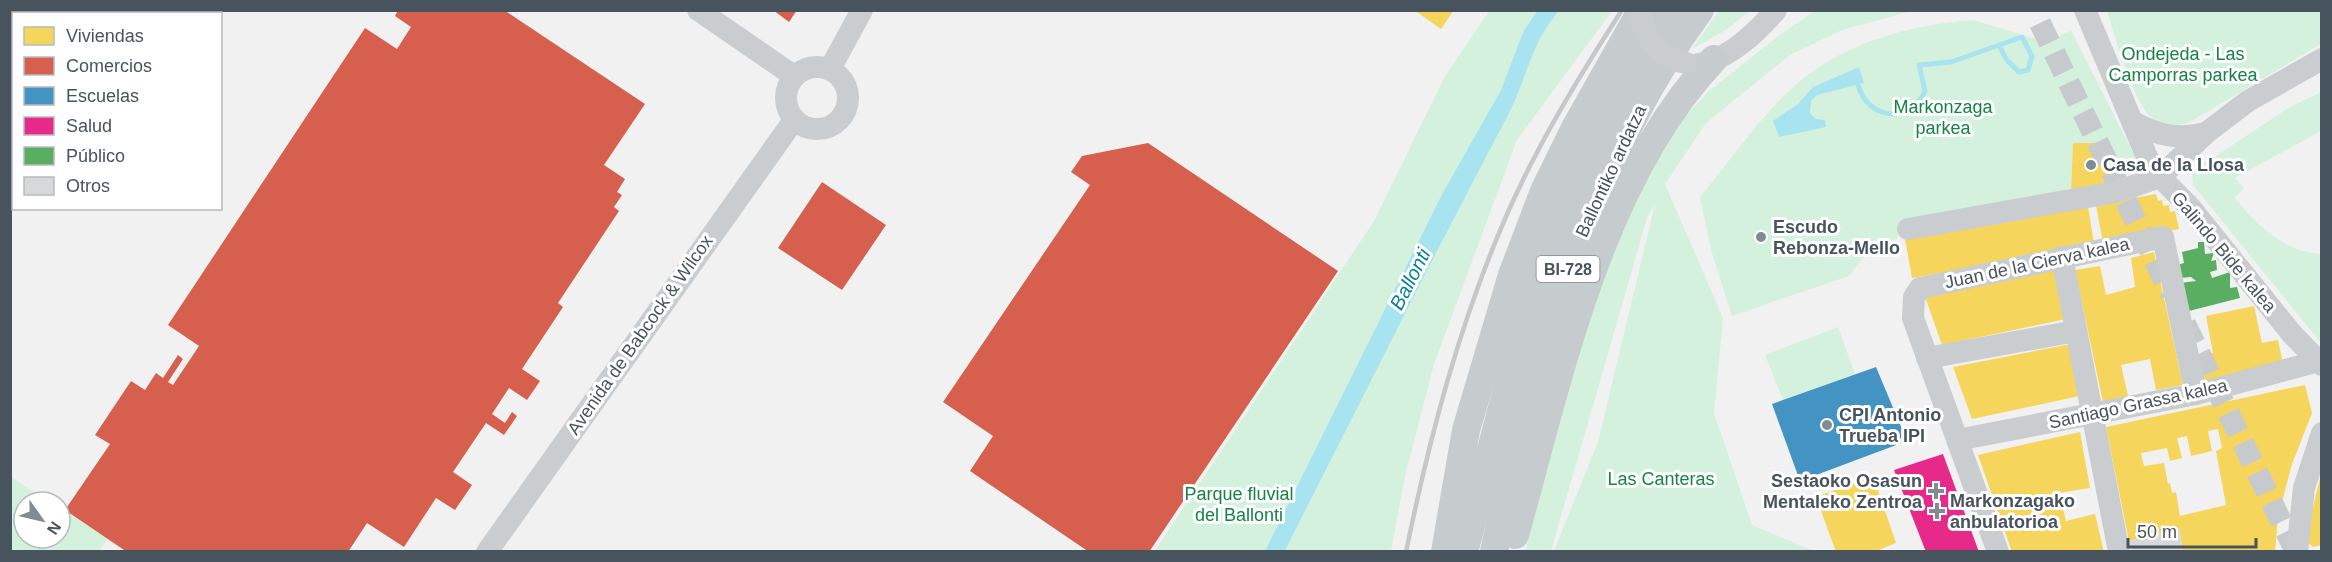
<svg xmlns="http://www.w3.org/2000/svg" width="2332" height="562" font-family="Arial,sans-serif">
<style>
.green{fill:#d4f1de}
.water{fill:#a8e4f0}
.homes{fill:#f6d55c;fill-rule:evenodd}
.shops{fill:#d6604d}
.schools{fill:#4393c3}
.health{fill:#e7298a}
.public{fill:#5aae61}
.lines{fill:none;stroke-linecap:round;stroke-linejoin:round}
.stream{stroke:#a8e4f0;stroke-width:5}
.building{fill:#d7d8d9}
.minor-tunnel{stroke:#c6cacc;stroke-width:22;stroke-dasharray:22 11;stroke-linecap:butt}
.minor{stroke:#cacdcf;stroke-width:22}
.major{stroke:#c6cbcd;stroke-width:28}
.rail{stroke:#c6c7c9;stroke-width:4.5}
.minor-bridge{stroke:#cacdcf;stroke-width:22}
.poi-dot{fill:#828b91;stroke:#fff;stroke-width:2}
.labels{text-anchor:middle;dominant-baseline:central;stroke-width:6;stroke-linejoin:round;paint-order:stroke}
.shield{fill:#fff;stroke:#7e878e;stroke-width:1.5}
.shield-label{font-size:16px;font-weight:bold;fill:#47545e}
.park-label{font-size:18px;fill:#158246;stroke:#fff}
.poi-label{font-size:18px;font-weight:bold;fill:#47545e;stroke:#fff;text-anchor:start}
.street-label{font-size:18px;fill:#47545e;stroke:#fff}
.water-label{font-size:20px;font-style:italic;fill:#098198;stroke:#fff}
</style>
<rect width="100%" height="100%" fill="#f1f1f1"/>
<g class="green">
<polygon points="1816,10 1912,11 1842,30 1790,55 1706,123 1665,184 1723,318 1714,413 1752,525 1814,551 1554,551 1598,442 1655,204 1647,218 1551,551 1525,552 1590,294 1647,177 1678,124 1709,91 1778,36"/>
<polygon points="1489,11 1537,11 1523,32 1501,90 1441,196 1265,551 1154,552 1374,221 1445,76"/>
<path d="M1559,11H1612L1517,140L1434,364L1405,476L1391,551L1285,552C1358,407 1429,262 1506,119C1526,82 1530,42 1559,11Z"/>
<polygon points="1719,11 1750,11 1726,30 1692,49"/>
<path d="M2107,11H2321V44L2188,123C2176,126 2162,126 2152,118C2134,104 2114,34 2107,11Z"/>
<path d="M1973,20L2047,42L2071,30L2132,151L2143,166L2134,174L2110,177L2109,152L2104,143H2073L2071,191L1900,228L1897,239L1873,245L1849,276L1732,316L1711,250L1700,197C1732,159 1761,114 1799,82C1848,41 1911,25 1973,20Z"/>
<path d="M2321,92V131L2235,178L2244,188L2235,198C2256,224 2285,253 2321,254V343L2193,185L2192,172L2290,107Z"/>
<polygon points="1838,327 1855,374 1783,400 1765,355"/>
<polygon points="10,476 48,502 24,502 24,538 60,538 60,509 108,538 99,551 11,551"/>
</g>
<g class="water">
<path d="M1537,11H1559C1530,43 1527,81 1506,119C1430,262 1358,407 1285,551H1265L1441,196L1501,90L1523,32Z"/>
<polygon points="1859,67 1864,83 1817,95 1811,101 1810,113 1816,119 1825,120 1826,127 1779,137 1773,121 1798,104 1813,87"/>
</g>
<g class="homes">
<polygon points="1414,10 1454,10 1441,29"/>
<polygon points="2073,143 2104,143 2109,152 2111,188 2071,191"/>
<polygon points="2156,194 2158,201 2162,200 2163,206 2169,205 2170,212 2175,211 2179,229 2103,243 2096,205"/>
<polygon points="2088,206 2094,244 1912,278 1905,239"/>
<polygon points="2154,252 2183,385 2156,390 2150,359 2121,365 2128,396 2103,402 2075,270 2100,266 2106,295 2135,287 2131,258"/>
<polygon points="2053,264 2066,319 1942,345 1923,291"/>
<polygon points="2254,306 2262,343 2278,340 2283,364 2203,381 2198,356 2213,353 2206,316"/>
<polygon points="2071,344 2084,395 1972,419 1953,367"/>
<path d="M2305,385L2312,413L2292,464L2278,517L2275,552H2183L2179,528L2129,541L2106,427ZM2218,429L2222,448L2216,451L2226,505L2180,516L2176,492L2172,493L2170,483L2168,484L2164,463L2144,466L2141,453L2167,448L2170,461L2182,458L2177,438L2187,436L2191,456L2212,451L2208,431Z"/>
<polygon points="2080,432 2090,488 2059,493 2066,521 2095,514 2104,552 2012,552 1978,455"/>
<polygon points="2322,470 2322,545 2313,547 2305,540"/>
<polygon points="1873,476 1896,543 1874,552 1836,552 1816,497"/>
</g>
<g class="shops">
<polygon points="398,10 504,10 645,104 604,165 625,179 617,192 622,195 614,207 619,211 558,303 563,307 522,369 540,381 527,400 509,388 492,414 505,423 512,412 517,416 504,435 486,423 453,472 472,485 455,510 436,498 404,547 367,523 348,552 127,552 65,510 110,444 95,435 131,381 145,390 156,373 163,378 178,355 183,359 168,382 173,385 199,346 168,325 365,28 397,49 411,27 395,16"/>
<polygon points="773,10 797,10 789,22"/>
<polygon points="1148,143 1338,271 1149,552 1089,552 970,471 993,436 943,402 1090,185 1071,172 1082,156"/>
<polygon points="822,182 886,225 842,290 778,248"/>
</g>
<polygon class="schools" points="1876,367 1907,441 1800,481 1772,404"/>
<polygon class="health" points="1943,454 1979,552 1926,552 1894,470"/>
<polygon class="public" points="2198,242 2204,242 2205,254 2214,253 2211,261 2216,260 2217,270 2210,272 2212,278 2230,272 2230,288 2237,287 2240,298 2185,312 2180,283 2196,281 2191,277 2180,278 2174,266 2184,263 2182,252 2198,248"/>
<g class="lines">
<path class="stream" d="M1858,85C1868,120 1910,125 1925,91L1919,65L1951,62L2022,37L2032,56L2028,70L2019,72L2006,59L1999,45"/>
</g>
<polygon class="building" points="2179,528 2183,552 2132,552 2129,541"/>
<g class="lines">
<g class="minor-tunnel">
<polyline points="2040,23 2171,294"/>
<polyline points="2185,324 2296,552"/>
</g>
<g class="minor">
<polyline points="698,10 794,76"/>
<polyline points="2085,10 2147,157 2160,177 2189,206 2292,334 2322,365"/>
<path d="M1699,64C1728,60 1758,31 1776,10"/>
<circle cx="817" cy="98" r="31"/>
<polyline points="830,69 862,10"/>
<path d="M2133,122C2159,136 2178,140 2206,133"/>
<polyline points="1908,229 2116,192 2160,177 2206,133 2248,101 2322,59"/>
<polyline points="2062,257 2119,552"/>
<polyline points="1927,358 2076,331"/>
<polyline points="1957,440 2196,394 2319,361"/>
<polyline points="487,552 794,120"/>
<polyline points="1998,552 1913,318 1914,297 1920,288 2163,237 2196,394"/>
<polyline points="2297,552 2304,488 2322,433"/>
</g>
<g class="major">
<path d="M1515,535C1559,378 1599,180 1714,59"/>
<polyline points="1445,552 1466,430 1512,275 1544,191 1575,128 1640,13"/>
<polyline points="1464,552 1530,302 1561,213 1611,111 1671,10"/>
<path d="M1494,552C1535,362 1583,169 1700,10"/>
</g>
<path class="rail" d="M1406,552C1430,435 1460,321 1508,212C1539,142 1580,75 1622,10"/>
<path class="minor-bridge" d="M1640,10C1642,37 1660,58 1686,63"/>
</g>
<g class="poi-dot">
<circle cx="2091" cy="165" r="6"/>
<circle cx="1761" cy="237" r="6"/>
<circle cx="1827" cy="425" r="6"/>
<path d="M1933 482h6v6h6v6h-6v6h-6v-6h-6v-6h6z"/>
<path d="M1934 502h6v6h6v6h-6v6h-6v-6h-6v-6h6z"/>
</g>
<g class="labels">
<rect class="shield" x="1536.5" y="256" width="63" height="26" rx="4.5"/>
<g class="shield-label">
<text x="1568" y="269">BI-728</text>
</g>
<g class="park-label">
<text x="2183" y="54">Ondejeda - Las<tspan x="2183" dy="21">Camporras parkea</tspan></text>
<text x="1943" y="107">Markonzaga<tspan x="1943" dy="21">parkea</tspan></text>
<text x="1661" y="479">Las Canteras</text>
<text x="1239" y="494">Parque fluvial<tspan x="1239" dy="21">del Ballonti</tspan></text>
</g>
<g class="poi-label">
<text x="2103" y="165">Casa de la Llosa</text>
<text x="1773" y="227">Escudo<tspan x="1773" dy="21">Rebonza-Mello</tspan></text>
<text x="1839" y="415">CPI Antonio<tspan x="1839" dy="21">Trueba IPI</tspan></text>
<text x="1922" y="481" text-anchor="end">Sestaoko Osasun<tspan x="1922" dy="21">Mentaleko Zentroa</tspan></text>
<text x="1950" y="501">Markonzagako<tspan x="1950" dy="21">anbulatorioa</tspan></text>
</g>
<g class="street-label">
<text transform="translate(1611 171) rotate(-65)">Ballontiko ardatza</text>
<text transform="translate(2224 252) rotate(50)">Galindo Bide kalea</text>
<text transform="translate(2037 263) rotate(-12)">Juan de la Cierva kalea</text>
<text transform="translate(640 335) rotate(-55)">Avenida de Babcock &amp; Wilcox</text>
<text transform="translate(2138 404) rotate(-12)">Santiago Grassa kalea</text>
</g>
<g class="water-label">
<text transform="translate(1410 279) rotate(-63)">Ballonti</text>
</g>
</g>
<rect width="2332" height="562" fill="none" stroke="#47545e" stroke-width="24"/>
<rect x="12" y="12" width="210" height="198" fill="#ffffff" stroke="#b5bbbf" stroke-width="1.5"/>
<rect x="24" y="27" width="30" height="18" fill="#f6d55c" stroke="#b5bbbf" stroke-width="1.5"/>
<text x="66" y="42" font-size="18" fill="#47545e">Viviendas</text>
<rect x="24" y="57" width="30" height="18" fill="#d6604d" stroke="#b5bbbf" stroke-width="1.5"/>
<text x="66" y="72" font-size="18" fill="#47545e">Comercios</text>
<rect x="24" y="87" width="30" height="18" fill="#4393c3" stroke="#b5bbbf" stroke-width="1.5"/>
<text x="66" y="102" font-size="18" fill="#47545e">Escuelas</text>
<rect x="24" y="117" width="30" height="18" fill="#e7298a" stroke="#b5bbbf" stroke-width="1.5"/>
<text x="66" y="132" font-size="18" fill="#47545e">Salud</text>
<rect x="24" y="147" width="30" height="18" fill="#5aae61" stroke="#b5bbbf" stroke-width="1.5"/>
<text x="66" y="162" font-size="18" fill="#47545e">Público</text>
<rect x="24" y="177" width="30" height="18" fill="#d7d8d9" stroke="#b5bbbf" stroke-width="1.5"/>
<text x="66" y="192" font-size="18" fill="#47545e">Otros</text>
<g transform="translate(42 520) rotate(124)"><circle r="28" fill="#ffffff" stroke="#b5bbbf" stroke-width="1.5"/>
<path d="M0-4.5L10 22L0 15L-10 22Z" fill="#828b91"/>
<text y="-9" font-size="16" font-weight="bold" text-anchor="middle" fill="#47545e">N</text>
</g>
<path d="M2128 538v9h128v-9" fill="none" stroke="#47545e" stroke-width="3"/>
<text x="2137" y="538" font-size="18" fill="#47545e" stroke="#ffffff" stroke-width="4.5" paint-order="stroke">50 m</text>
</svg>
